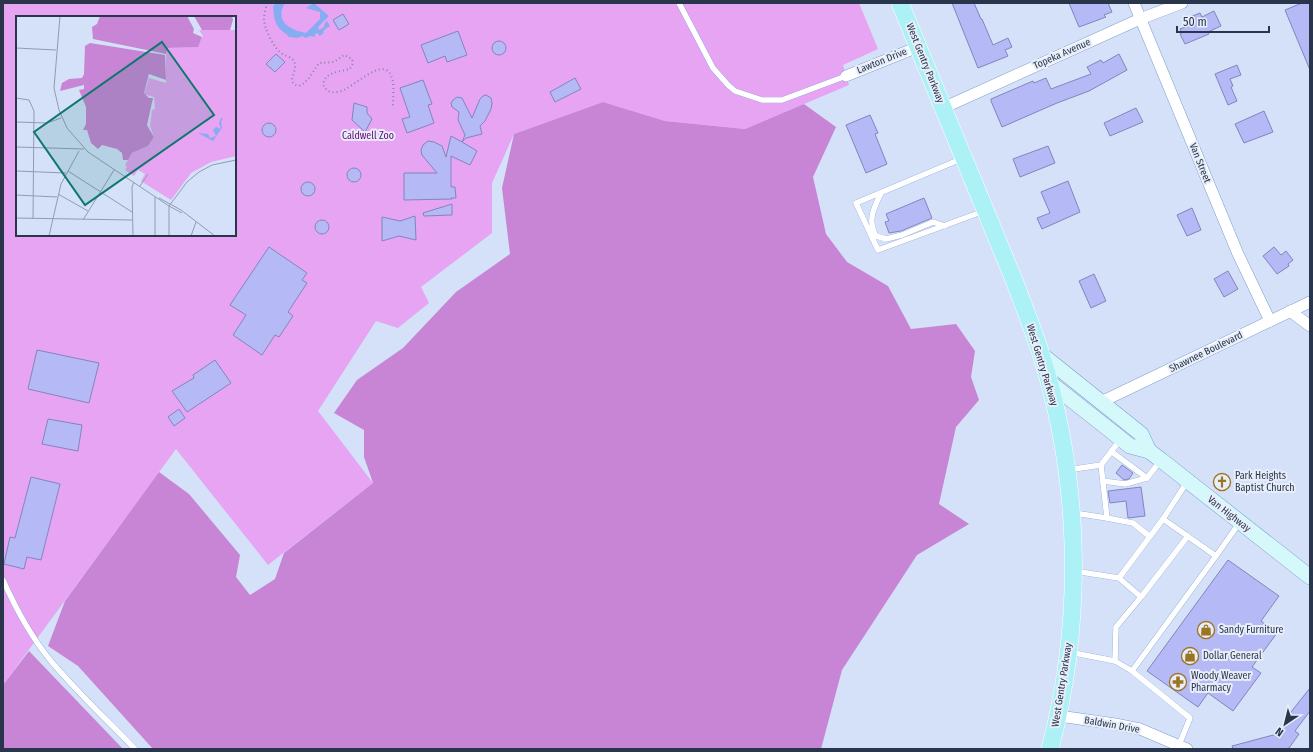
<svg xmlns="http://www.w3.org/2000/svg" width="1313" height="752" font-family="'Fira Sans Condensed',sans-serif">
<style>
.green{fill:#e6a4f2;fill-rule:evenodd}
.forest{fill:#c884d5}
.water{fill:#86adf1}
.building{fill:#b5b9f5;stroke:#8285be}
.lines{fill:none;stroke-linecap:round;stroke-linejoin:round}
.service-casing{stroke:#7f9dd1;stroke-width:6}
.minor-casing{stroke:#7f9dd1;stroke-width:12}
.secondary-casing{stroke:#7f9dd1;stroke-width:16}
.primary-casing{stroke:#fff;stroke-width:18}
.path{stroke:#7c899f;stroke-width:2;stroke-dasharray:1 3;stroke-linecap:butt}
.service{stroke:#fff;stroke-width:5.5}
.minor{stroke:#fff;stroke-width:11}
.secondary{stroke:#d5f8fa;stroke-width:15}
.primary{stroke:#acf1f5;stroke-width:17}
.labels{text-anchor:middle;dominant-baseline:central;stroke-width:4;stroke-linejoin:round;paint-order:stroke}
.street-label{font-size:10px;fill:#29354b;stroke:#e7eef9}
.park-label{font-size:10px;fill:#630a71;stroke:#e7eef9}
.poi-label{font-size:10px;fill:#29354b;stroke:#e7eef9;text-anchor:start}
.inset-road{fill:none;stroke:#909cb3;stroke-width:1}
.view{fill:#0f766e;fill-opacity:0.15;stroke:#0f766e;stroke-width:2}
.inset-edge{fill:none;stroke:#29354b;stroke-width:2}
</style>
<rect width="100%" height="100%" fill="#d4e1f8"/>
<path class="green" d="M3,3H859L878,49L843,65L849,85L745,129L665,121L603,102L514,134L492,183V233L421,287L429,303L398,328L376,321L318,411L373,483L268,565L176,449L3,685ZM17,17H235V235H17Z"/>
<g class="forest">
<polygon points="603,102 665,121 745,129 804,104 836,127 813,177 826,234 847,262 888,286 911,329 956,324 975,351 971,377 979,400 956,427 939,504 969,524 917,555 842,670 821,749 153,749 78,666 48,646 65,601 159,472 189,494 240,555 236,577 250,595 275,579 284,553 373,483 364,457 364,430 334,413 357,380 403,348 456,292 510,254 502,188 514,134"/>
<polygon points="29,651 123,749 3,749 3,685"/>
</g>
<path class="water" d="M276,3H285C274,21 290,30 306,33L320,19V12L306,8L314,3L329,16L318,27L319,30L324,27L325,23L327,21L330,26L324,30L323,34L319,36L318,33L315,34V37L310,36L306,38L302,36L298,38L289,37C287,34 284,33 282,31C274,24 274,16 273,6Z"/>
<g class="building">
<polygon points="952,3 974,3 981,19 982,19 993,45 1008,38 1012,47 1005,50 1008,56 978,68"/>
<polygon points="1069,3 1108,3 1112,12 1104,15 1106,17 1079,27"/>
<polygon points="1302,3 1310,3 1310,70 1285,10"/>
<polygon points="1214,11 1221,26 1208,32 1209,34 1185,44 1180,34 1182,33 1180,29 1188,26 1185,19 1200,13 1202,17"/>
<polygon points="343,14 349,24 339,30 333,20"/>
<polygon points="458,31 467,55 447,62 445,56 428,63 421,45"/>
<circle cx="499" cy="48" r="7"/>
<polygon points="276,54 285,62 275,72 266,64"/>
<polygon points="1119,54 1127,70 1089,91 1057,103 1002,127 991,101 991,99 1033,81 1034,83 1046,78 1051,89 1091,74 1087,67 1101,60 1103,63"/>
<polygon points="1237,65 1241,75 1230,79 1233,86 1231,87 1237,101 1228,105 1215,74"/>
<polygon points="575,78 581,89 555,102 550,92"/>
<polygon points="423,80 432,104 428,105 434,123 407,133 402,119 410,117 400,88"/>
<polygon points="486,95 491,98 492,103 491,109 485,121 480,126 482,134 466,138 462,142 477,151 470,165 451,156 451,187 455,187 456,198 451,198 452,199 404,200 404,173 437,173 422,155 421,150 423,145 428,141 434,142 442,146 446,157 451,136 462,142 465,135 458,120 459,112 452,107 451,103 453,100 457,97 462,98 472,118 480,99 483,96"/>
<polygon points="354,103 367,107 367,113 372,119 365,132 352,120"/>
<polygon points="1136,108 1143,122 1110,136 1104,123"/>
<polygon points="1264,111 1273,132 1244,143 1235,124"/>
<polygon points="870,115 878,133 875,134 887,164 866,173 846,125"/>
<circle cx="269" cy="130" r="7"/>
<polygon points="1048,146 1055,163 1020,177 1013,159"/>
<circle cx="354" cy="175" r="7"/>
<polygon points="1068,181 1080,212 1042,229 1037,218 1050,213 1041,192"/>
<circle cx="308" cy="189" r="7"/>
<polygon points="924,198 932,218 901,231 889,233 885,222 889,221 886,214"/>
<polygon points="452,204 452,215 424,216 423,213"/>
<polygon points="1192,208 1201,230 1187,236 1177,215"/>
<polygon points="415,216 416,240 399,236 382,241 382,217 400,221"/>
<circle cx="322" cy="227" r="7"/>
<polygon points="269,247 307,273 302,280 307,283 288,312 293,316 279,337 275,335 262,355 233,335 246,315 230,305"/>
<polygon points="1274,247 1281,255 1286,251 1293,260 1288,264 1289,266 1277,274 1263,256"/>
<polygon points="1228,271 1238,289 1224,297 1214,279"/>
<polygon points="1094,274 1106,301 1091,308 1079,281"/>
<polygon points="37,350 99,363 89,403 28,389"/>
<polygon points="215,360 231,383 187,412 172,391 194,378 193,375"/>
<polygon points="179,409 185,418 174,426 168,417"/>
<polygon points="48,419 82,425 78,451 42,444"/>
<polygon points="1122,465 1133,473 1129,479 1124,480 1116,473"/>
<polygon points="31,477 60,484 41,560 27,557 24,569 4,564 10,537 15,538"/>
<polygon points="1141,487 1145,516 1128,518 1126,501 1110,503 1108,491"/>
<polygon points="1228,560 1279,596 1261,621 1277,633 1252,667 1261,673 1233,711 1208,693 1198,707 1147,671"/>
<polygon points="1310,688 1310,711 1295,731 1299,734 1289,748 1284,749 1233,749 1232,746 1277,734 1289,719 1287,717"/>
</g>
<g class="lines">
<g class="service-casing">
<g id="service">
<polyline points="679,3 713,68 728,85 735,91 762,100 782,100 846,76"/>
<polyline points="961,159 856,203 878,250 984,211"/>
<path d="M881,193C874,208 867,220 876,236L886,239L902,235L933,222L945,226"/>
<polyline points="1112,452 1147,478"/>
<polyline points="1101,465 1107,518"/>
<polyline points="1067,470 1101,465 1120,440"/>
<polyline points="1103,481 1125,484 1147,478 1161,460"/>
<polyline points="1074,513 1107,518 1133,523 1149,536"/>
<polyline points="1163,519 1187,482"/>
<polyline points="1216,556 1240,522"/>
<polyline points="1074,571 1119,578 1163,519 1216,556 1132,671"/>
<polyline points="1119,578 1141,597"/>
<path d="M3,580C16,609 31,637 51,661C77,692 107,720 135,749"/>
<polyline points="1069,652 1115,661 1132,671 1190,718 1179,745"/>
<polyline points="1115,661 1116,627 1141,597 1188,536"/>
</g>
</g>
<g class="minor-casing">
<g id="minor">
<polyline points="1134,3 1238,254 1270,321"/>
<polyline points="846,76 918,47"/>
<polyline points="943,108 1140,19 1182,3"/>
<polyline points="1290,311 1310,326"/>
<polyline points="1101,402 1310,302"/>
<polyline points="1059,716 1115,724 1140,729 1187,749"/>
</g>
</g>
<g class="secondary-casing">
<g id="secondary">
<polyline points="1041,354 1141,434 1149,451"/>
<polyline points="1049,382 1130,446 1149,451 1161,460 1310,577"/>
</g>
</g>
<g class="primary-casing">
<path id="primary" d="M900,3L1014,280C1023,304 1033,329 1041,354C1081,481 1084,620 1050,749"/>
</g>
<path class="path" d="M267,3C266,8 264,14 264,19C264,28 273,46 280,52C284,56 290,56 293,60C301,70 283,82 299,86L302,85L309,78L319,63L334,62L344,55L352,59L353,63L350,69C340,72 325,71 323,85L326,89C329,92 333,93 338,92C353,90 387,49 393,82C394,89 393,99 393,107"/>
<use href="#service" class="service"/>
<use href="#minor" class="minor"/>
<use href="#secondary" class="secondary"/>
<use href="#primary" class="primary"/>
</g>
<defs>
<g id="church-ring" transform="scale(0.9)"><circle r="9.5" fill="#e7eef9" stroke="#9d7522" stroke-width="1.5"/><path d="M-1.2-6h2.4v3.5h3.3v2.4h-3.3V6h-2.4V-.1h-3.3v-2.4h3.3Z" fill="#9d7522"/></g>
<g id="shop-ring" transform="scale(0.9)"><circle r="9.5" fill="#e7eef9" stroke="#9d7522" stroke-width="1.5"/><path d="M-5-2.5h2.3a2.7 3.5 0 0 1 5.4 0H5L5.5 6h-11ZM-1.5-2.5h3a1.5 2.3 0 0 0-3 0Z" fill="#9d7522"/></g>
<g id="pharmacy-ring" transform="scale(0.9)"><circle r="9.5" fill="#e7eef9" stroke="#9d7522" stroke-width="1.5"/><path d="M-2-6h4v4h4v4h-4v4h-4v-4h-4v-4h4Z" fill="#9d7522"/></g>
</defs>
<g fill-rule="evenodd">
<use href="#church-ring" x="1222" y="482"/>
<use href="#shop-ring" x="1206" y="630"/>
<use href="#shop-ring" x="1190" y="656"/>
<use href="#pharmacy-ring" x="1178" y="682"/>
</g>
<g class="labels">
<g class="street-label">
<text transform="translate(1062 54) rotate(-24)">Topeka Avenue</text>
<text transform="translate(882 61) rotate(-22)">Lawton Drive</text>
<text transform="translate(925 63) rotate(68)">West Gentry Parkway</text>
<text transform="translate(1200 163) rotate(68)">Van Street</text>
<text transform="translate(1206 352) rotate(-26)">Shawnee Boulevard</text>
<text transform="translate(1042 365) rotate(73)">West Gentry Parkway</text>
<text transform="translate(1229 514) rotate(38)">Van Highway</text>
<text transform="translate(1062 685) rotate(-81)">West Gentry Parkway</text>
<text transform="translate(1112 725) rotate(10)">Baldwin Drive</text>
</g>
<g class="park-label">
<text x="368" y="136">Caldwell Zoo</text>
</g>
<g class="poi-label">
<text x="1235" y="476">Park Heights<tspan x="1235" dy="12">Baptist Church</tspan></text>
<text x="1219" y="630">Sandy Furniture</text>
<text x="1203" y="656">Dollar General</text>
<text x="1191" y="676">Woody Weaver<tspan x="1191" dy="12">Pharmacy</tspan></text>
</g>
</g>
<g transform="translate(16 16)">
<rect width="220" height="220" fill="#d4e1f8"/>
<path d="M183,14H220V140L195,146L175,157L155,184L125,165L129,158L122,154L118,160L109,154L111,151L109,149L116,137L132,130L138,121L134,110L136,94L139,93L138,81L128,78L133,62L150,67V32L181,31L187,20Z" fill="#e6a4f2"/>
<path d="M84,0H171L178,13L177,17L186,21L182,31L151,32L150,38L77,23L76,11L81,8ZM178,0H216L217,4L214,14H186ZM74,27L149,39L150,64L133,58L128,77L133,82H137L131,109L138,121L132,130L116,137L112,144H107L106,137L101,133L86,129L82,133L75,127L71,114H67L70,108V91L63,74L68,73V69L44,75L46,67L53,63L66,62L68,58L69,30Z" fill="#c884d5"/>
<path d="M205,102H207L205,106L206,112L197,125L182,117L192,118L194,122L200,120L197,114L200,111L205,113L203,107Z" fill="#86adf1"/>
<path class="inset-road" d="M44,0L38,72L43,94L51,112L72,136L153,190L166,197M0,32L40,34M0,82L13,84L18,95L17,203M0,106L31,107L45,102M0,131L68,133M0,155L50,157M52,155L116,196M124,170L132,158M42,178L72,195M0,179L41,181M143,182L165,194L199,220M153,190L171,166L183,156L196,149L220,144M0,202L116,204M67,204L98,154M33,220L45,168L63,135M117,220L116,171L118,166M139,220V181M153,220V190M175,220L180,206"/>
<path class="view" d="M146,26L198,99L69,189L18,116Z"/>
<rect width="220" height="220" class="inset-edge"/>
</g>
<rect width="1313" height="752" fill="none" stroke="#29354b" stroke-width="8"/>
<g transform="translate(1285 724) rotate(215)" stroke="#e7eef9" stroke-width="3" paint-order="stroke">
<path d="M0-3L7 15L0 10L-7 15Z" fill="#29354b"/>
<text y="-6" font-size="11" font-weight="bold" text-anchor="middle" fill="#29354b">N</text>
</g>
<path d="M1177 26v6h92v-6" fill="none" stroke="#29354b" stroke-width="2"/>
<text x="1183" y="26" font-size="12" fill="#29354b" stroke="#e7eef9" stroke-width="3" paint-order="stroke">50 m</text>
</svg>
